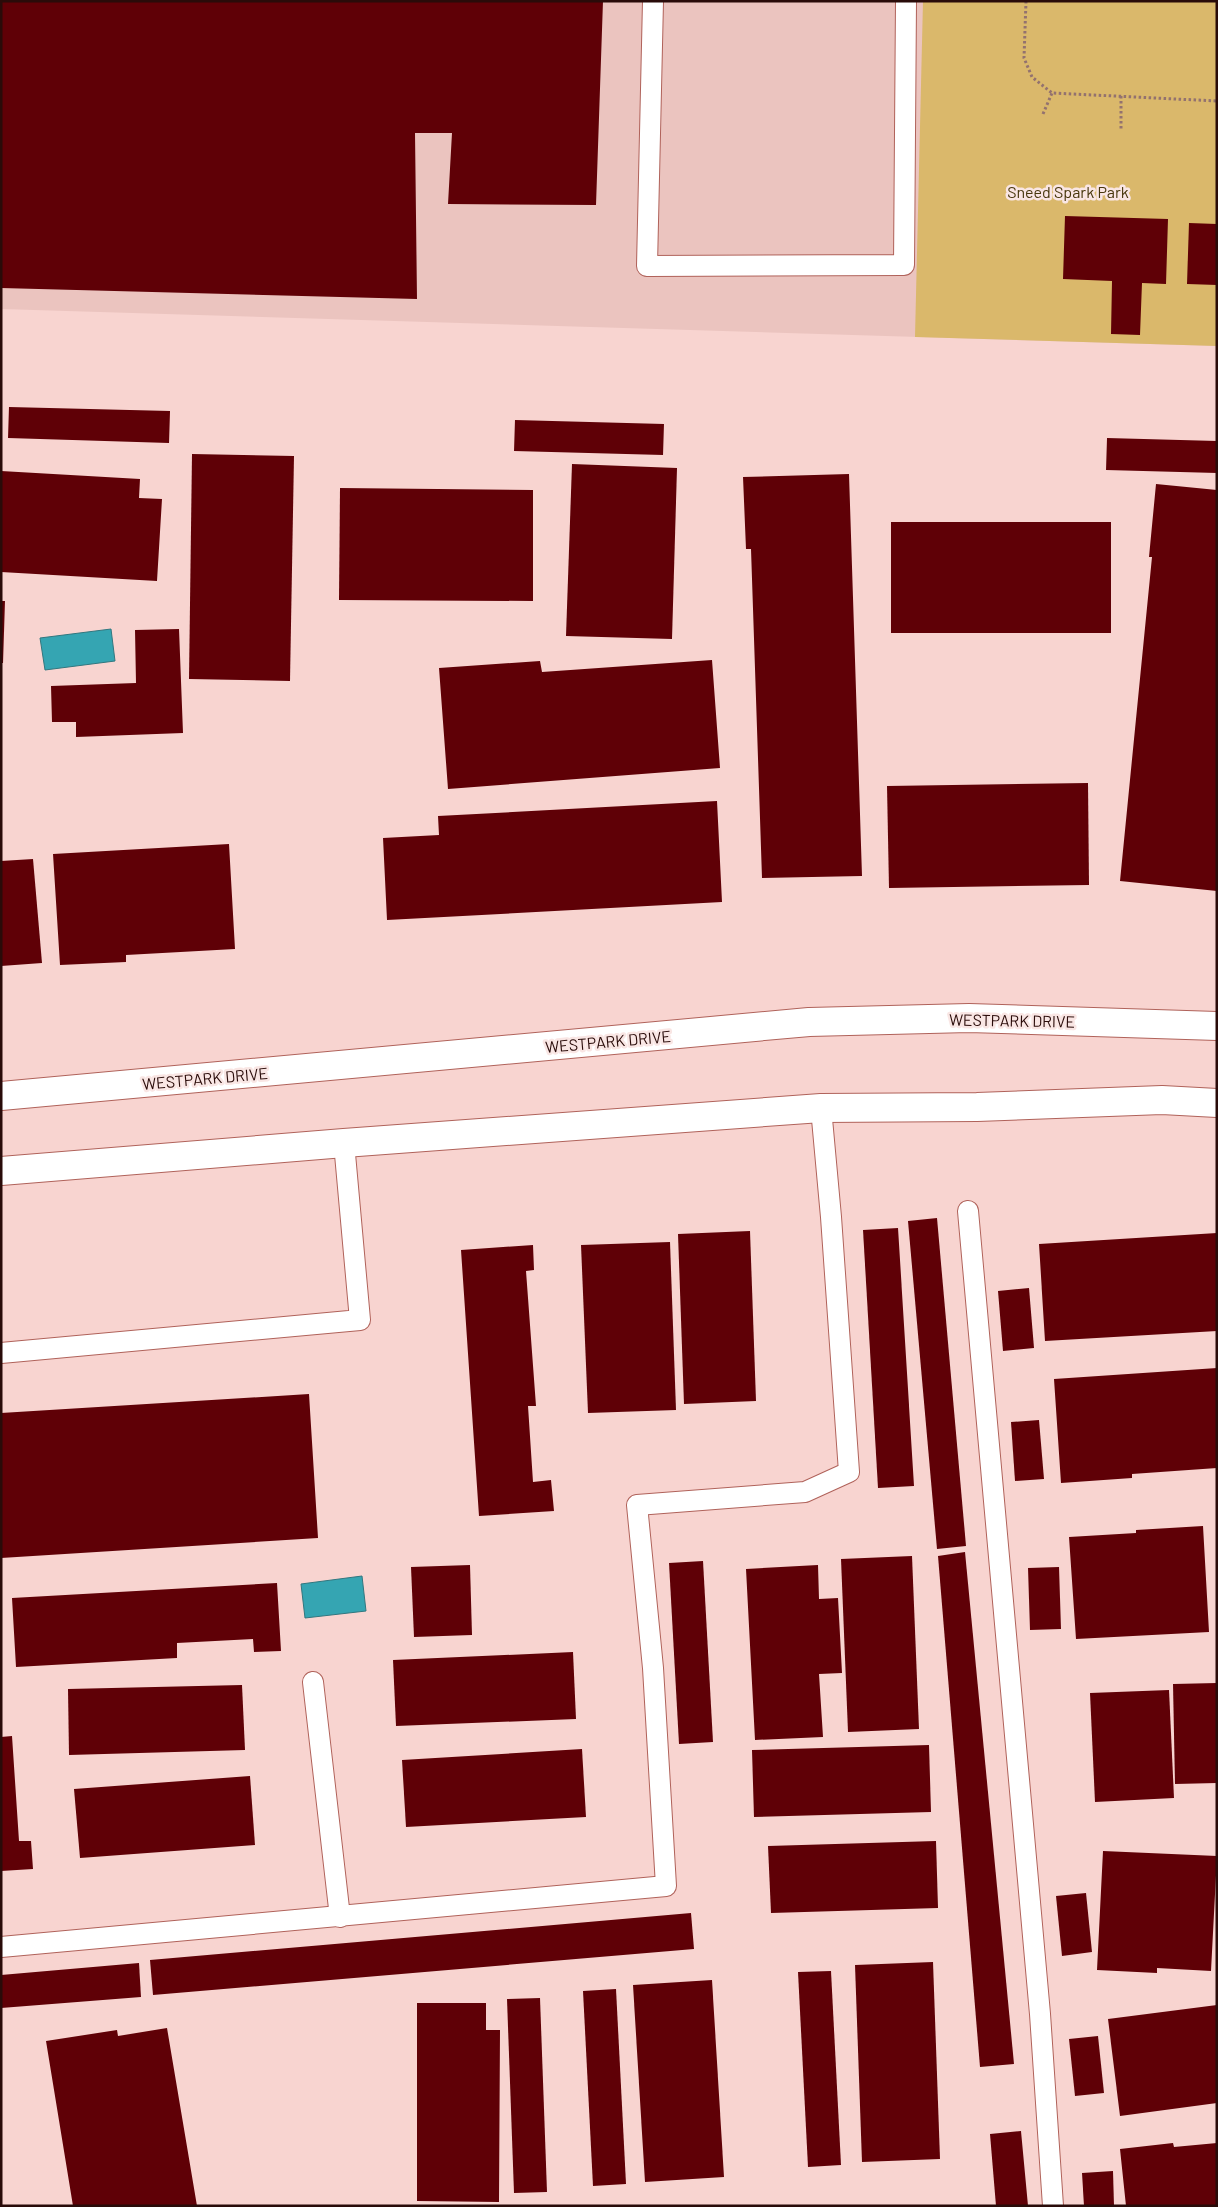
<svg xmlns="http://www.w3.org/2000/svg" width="1218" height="2207" font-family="Barlow,sans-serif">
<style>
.built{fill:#ebc4bf}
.green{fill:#dab86b}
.water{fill:#35a5b2;stroke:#31777f}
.building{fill:#5f0006}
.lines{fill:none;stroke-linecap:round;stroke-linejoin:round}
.service-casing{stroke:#b0625a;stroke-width:22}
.secondary-casing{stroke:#b0625a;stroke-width:30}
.path{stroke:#93726f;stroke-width:3;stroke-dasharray:2.5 2.5;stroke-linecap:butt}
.service{stroke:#fff;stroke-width:20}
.secondary{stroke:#fff;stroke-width:28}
.labels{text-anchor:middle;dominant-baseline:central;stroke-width:5;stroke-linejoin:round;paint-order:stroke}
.park-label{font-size:16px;fill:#47360c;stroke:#f9e6e4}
.street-label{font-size:16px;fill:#290b09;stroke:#f9e6e4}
</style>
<rect width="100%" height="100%" fill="#f8d4d0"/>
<polygon class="built" points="1,1 1217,1 1217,346 1,309"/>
<polygon class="green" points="923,1 1217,1 1217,346 915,337"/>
<g class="water">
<polygon points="111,629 115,661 45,670 40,638"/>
<polygon points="362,1576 366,1611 305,1618 301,1584"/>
</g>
<g class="building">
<polygon points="1,1 603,1 596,205 448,204 452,133 415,133 417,299 1,288"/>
<polygon points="1065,216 1168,219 1166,284 1142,283 1140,335 1111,334 1112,281 1063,279"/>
<polygon points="1189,223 1217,224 1217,285 1187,284"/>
<polygon points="9,407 170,411 169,443 8,438"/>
<polygon points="515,420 664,424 663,455 514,451"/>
<polygon points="1107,438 1217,441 1217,473 1106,470"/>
<polygon points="192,454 294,456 290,681 189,679"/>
<polygon points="572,464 677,468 672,639 566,636"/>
<polygon points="1,471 140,479 139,498 162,499 157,581 1,572"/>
<polygon points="849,474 862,876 762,878 751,549 746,549 743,477"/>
<polygon points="1156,484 1217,490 1217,891 1120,881 1152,557 1149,557"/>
<polygon points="340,488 533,490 533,601 339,600"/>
<rect x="891" y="522" width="220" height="111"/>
<polygon points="1,601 5,601 3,663 1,663"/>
<polygon points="179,629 183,733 76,737 76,722 52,722 51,686 136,683 135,630"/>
<polygon points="712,660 720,768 448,789 439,668 540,661 542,672"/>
<polygon points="1088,783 1089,885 889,888 887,786"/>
<polygon points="717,801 722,902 387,920 383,838 439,835 438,816"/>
<polygon points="229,844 235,949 126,955 126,962 60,965 53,854"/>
<polygon points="33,859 42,963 1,966 1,861"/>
<polygon points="937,1218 966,1546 937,1549 908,1221"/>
<polygon points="898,1228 914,1486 878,1488 863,1230"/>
<polygon points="750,1231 756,1401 684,1404 678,1234"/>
<polygon points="1217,1233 1217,1331 1045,1341 1039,1244"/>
<polygon points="670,1242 676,1410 588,1413 581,1245"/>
<polygon points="533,1245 534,1270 526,1271 536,1406 528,1406 533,1482 551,1480 554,1511 479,1516 461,1250"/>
<polygon points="1029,1288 1034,1348 1003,1351 998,1291"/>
<polygon points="1217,1368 1217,1468 1132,1474 1132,1478 1061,1483 1054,1379"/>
<polygon points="309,1394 318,1538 1,1558 1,1413"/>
<polygon points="1039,1420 1044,1479 1015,1481 1011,1422"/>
<polygon points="1203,1526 1209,1632 1076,1639 1069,1537 1136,1533 1136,1530"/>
<polygon points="965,1552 1014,2064 980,2067 938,1556"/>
<polygon points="912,1556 919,1729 848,1732 841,1559"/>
<polygon points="703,1561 713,1742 679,1744 669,1563"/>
<polygon points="470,1565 472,1635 414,1637 411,1567"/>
<polygon points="818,1565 819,1599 838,1598 842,1673 819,1674 823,1737 755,1740 746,1569"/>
<polygon points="1059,1567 1061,1629 1030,1630 1028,1568"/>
<polygon points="277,1583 281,1651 254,1652 253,1639 177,1643 177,1658 16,1667 12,1598"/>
<polygon points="573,1652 576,1719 396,1726 393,1660"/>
<polygon points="1217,1683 1217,1783 1175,1784 1173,1684"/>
<polygon points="242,1685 245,1750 69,1755 68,1689"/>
<polygon points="1169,1690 1174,1798 1095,1802 1090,1693"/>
<polygon points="12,1736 19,1841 31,1841 33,1869 1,1871 1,1737"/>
<polygon points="929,1745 931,1812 754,1817 752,1750"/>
<polygon points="582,1749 586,1817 406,1827 402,1760"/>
<polygon points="250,1776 255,1845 80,1858 74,1789"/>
<polygon points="936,1841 938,1908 771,1913 768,1846"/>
<polygon points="1103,1851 1217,1856 1211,1971 1157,1968 1157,1973 1097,1970"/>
<polygon points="1086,1893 1092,1952 1062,1956 1056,1896"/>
<polygon points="691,1913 694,1949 153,1995 150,1960"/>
<polygon points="933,1962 940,2159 862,2162 855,1965"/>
<polygon points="139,1963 141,1997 1,2008 1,1975"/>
<polygon points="831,1971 841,2165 808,2167 798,1972"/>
<polygon points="712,1980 724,2177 645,2182 633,1985"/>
<polygon points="616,1989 626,2184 593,2186 583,1991"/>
<polygon points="540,1998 547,2192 514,2193 507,1999"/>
<polygon points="417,2003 486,2003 486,2030 500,2030 499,2202 417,2201"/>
<polygon points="1217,2005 1217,2103 1120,2116 1108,2019"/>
<polygon points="167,2028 197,2206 73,2206 46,2041 117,2030 118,2036"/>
<polygon points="1098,2036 1104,2093 1075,2096 1069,2039"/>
<polygon points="1021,2131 1028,2206 996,2206 990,2134"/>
<polygon points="1173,2143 1174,2147 1217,2143 1217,2206 1126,2206 1120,2149"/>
<polygon points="1113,2171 1114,2206 1084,2206 1082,2173"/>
</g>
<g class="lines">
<g class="service-casing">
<g id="service">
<polyline points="653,1 647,266 904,265 906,1"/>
<polyline points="968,1211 1040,2014 1053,2206"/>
<polyline points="1,1353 360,1320 344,1143"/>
<polyline points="313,1682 340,1917"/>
<polyline points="1,1947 666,1886 653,1668 637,1505 805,1492 849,1472 831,1217 821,1108"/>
</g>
</g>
<g class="secondary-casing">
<g id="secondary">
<polyline points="1,1096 809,1022 969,1018 1217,1026"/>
<polyline points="1,1171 344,1143 821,1108 977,1107 1162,1100 1217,1103"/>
</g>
</g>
<g class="path">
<polyline points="1026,1 1024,58 1032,77 1052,93 1217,101"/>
<polyline points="1121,96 1121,131"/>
<polyline points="1043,114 1052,93"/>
</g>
<use href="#service" class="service"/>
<use href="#secondary" class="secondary"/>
</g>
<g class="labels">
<g class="park-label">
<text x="1068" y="191">Sneed Spark Park</text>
</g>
<g class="street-label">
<text transform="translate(1012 1020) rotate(1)">WESTPARK DRIVE</text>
<text transform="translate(608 1041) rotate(-5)">WESTPARK DRIVE</text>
<text transform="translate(205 1078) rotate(-5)">WESTPARK DRIVE</text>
</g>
</g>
<rect width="1218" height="2207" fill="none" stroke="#290b09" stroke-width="5"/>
</svg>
